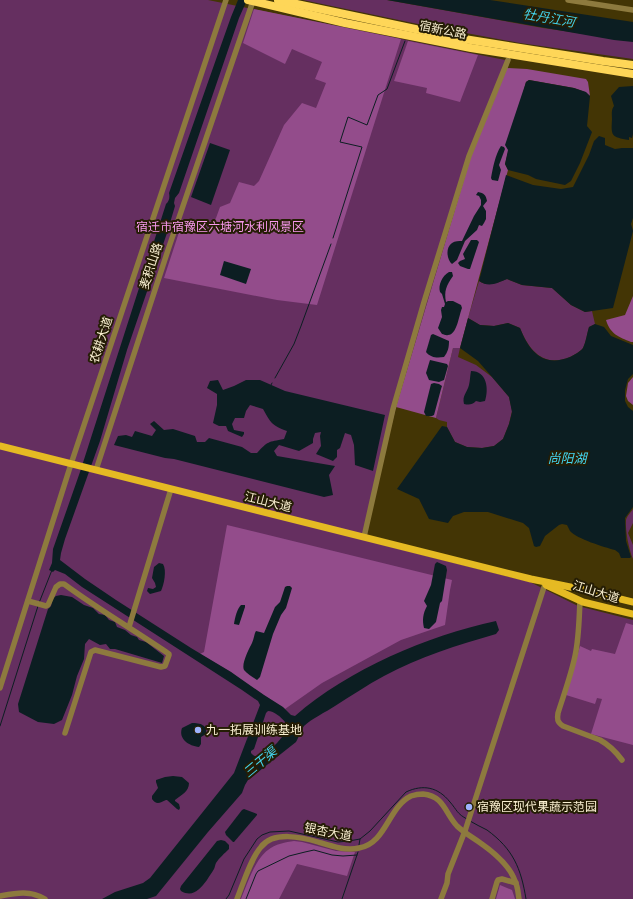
<svg xmlns="http://www.w3.org/2000/svg" width="633" height="899" font-family="'Roboto Condensed','Noto Sans SC',sans-serif">
<style>
.green{fill:#652f60}
.forest{fill:#934c8b}
.water{fill:#0c1e22;fill-rule:evenodd}
.lines{fill:none;stroke-linecap:round;stroke-linejoin:round}
.stream{stroke:#0c1e22;stroke-width:1}
.minor{stroke:#8d7a3e;stroke-width:5.5}
.major{stroke:#e5ba23;stroke-width:7}
.highway{stroke:#fed658;stroke-width:8}
.poi-dot{fill:#9eb3fd;stroke:#251d05;stroke-width:1.5}
.labels{text-anchor:middle;dominant-baseline:central;stroke-width:4;stroke-linejoin:round;paint-order:stroke}
.street-label{font-size:12px;fill:#faf0d2;stroke:#251d05}
.park-label{font-size:12px;fill:#f899ed;stroke:#251d05}
.poi-label{font-size:12px;fill:#faf0d2;stroke:#251d05;text-anchor:start}
.water-label{font-size:13px;font-style:italic;fill:#43d4ed;stroke:#251d05}
</style>
<rect width="100%" height="100%" fill="#433505"/>
<g class="green">
<polygon points="0,0 208,0 510,61 471,156 396,407 364,540 530,582 578,606 633,620 633,899 0,899"/>
<polygon points="303,0 387,0 543,28 633,41 633,59 520,43 418,24"/>
<path d="M507,279L522,285L552,288L571,305L585,312L592,311L595,324L589,327C587,334 586,342 583,348C580,352 574,355 570,357C543,368 529,350 520,328L508,323L494,326L480,325L468,318L479,281C488,287 497,283 507,279Z"/>
<polygon points="453,348 460,348 458,357 476,365 492,377 509,397 512,411 509,424 503,439 494,446 482,448 467,447 455,442 447,427 447,422 439,420 436,418"/>
<path d="M633,509V523L628,533L633,545V559C629,550 625,530 626,520C627,516 631,512 633,509Z"/>
</g>
<g class="forest">
<polygon points="254,9 401,39 317,305 277,300 164,278 183,220 209,229 216,218 220,207 230,203 239,182 254,186 259,181 284,125 302,103 316,108 326,83 315,79 322,62 292,49 285,64 243,43"/>
<polygon points="408,41 478,55 460,102 426,93 427,88 394,81"/>
<polygon points="507,68 527,69 586,79 588,82 590,96 585,92 574,88 529,80 526,82 505,164 508,170 460,348 453,348 436,418 396,407 471,156"/>
<path d="M633,296V342H631C619,337 610,334 606,320L625,315Z"/>
<polygon points="633,377 633,405 628,401 626,396 628,383"/>
<polygon points="227,525 452,580 450,590 445,625 401,640 322,683 285,709 241,680 231,672 200,654 204,652"/>
<polygon points="626,623 633,625 633,745 591,734 602,699 597,698 595,704 566,695 580,646 591,651 592,649 615,654"/>
<path d="M294,841L302,842L336,851L355,852L347,876L297,864L279,899H241C247,885 255,859 268,850C275,844 286,842 294,841Z"/>
<polygon points="500,885 512,890 515,899 496,899"/>
</g>
<g class="water">
<path d="M238,0H247L239,18L179,193L175,198L174,203L175,206L167,233L127,350L100,441L65,539L61,553L60,560L85,579L116,600L191,648L231,672L264,695L283,707L291,715L295,716C349,669 427,636 496,621L499,630L496,634C458,645 419,657 384,676C367,685 351,696 335,706C326,712 311,719 304,726C302,728 298,739 296,742L248,780L245,785L242,793L208,832L156,896L147,899H102L115,892L143,883L150,878L234,773L260,705L258,701L242,690L82,587L65,574L55,570L53,572L49,570L52,563L53,549L80,472L166,204C169,201 170,198 169,193L220,48L231,17ZM268,711C274,711 281,717 285,722C284,726 284,731 283,735C282,738 279,740 277,743C271,749 259,763 251,753V751L254,749L266,713Z"/>
<polygon points="387,0 490,0 633,22 633,42 614,40"/>
<polygon points="529,80 574,88 586,92 590,96 587,126 592,132 580,163 571,181 565,185 536,179 528,175 508,170 505,164 508,150 505,145 526,82"/>
<path d="M633,86V134L632,138L629,137V140C611,137 611,136 612,119C612,114 611,110 614,106L611,96L619,87Z"/>
<path d="M599,136L605,138V145L615,149L622,148H633V218L631,224L633,231L613,308L585,312L571,305L552,288L522,285L507,279C497,283 489,288 479,281L506,175L533,185L561,189L573,187L589,155L594,141Z"/>
<polygon points="210,143 230,150 211,205 191,197"/>
<path d="M501,146L504,147L505,149L499,165L501,170L498,181L492,180L491,178C493,168 495,155 501,146Z"/>
<path d="M478,192C484,193 486,195 487,201L483,206L486,211V219L484,223L482,226L479,225L477,230L465,241L457,260L452,264C447,260 445,248 452,243C455,241 459,241 462,241L474,216L481,205V200L479,196L476,195Z"/>
<polygon points="471,240 477,240 479,242 470,269 468,269 460,266 458,263 460,261 465,259 463,254"/>
<polygon points="224,261 251,269 246,284 220,275"/>
<path d="M449,272H452L453,276C446,286 444,291 446,302L448,301H453L461,305L462,308C459,315 457,335 448,335C446,336 444,334 442,334L438,328L442,317L441,310L442,307H444L445,304L442,294L440,292C438,285 442,276 449,272Z"/>
<path d="M468,318L480,325L494,326L508,323L520,328C529,351 543,368 570,357C574,355 580,352 583,348C586,342 587,333 589,327L595,324L604,327L611,336L633,345V374L628,379L625,390V401L628,407L633,411V507L625,518L626,541L631,557L630,558H621L619,553L615,550C604,547 577,539 570,531C569,529 568,527 567,525L562,524L559,525L545,536L540,546L536,547L534,546L529,528L523,523L488,512H464L453,516L448,523L429,519L419,499L397,489L442,426L447,427L455,442L467,447L482,448L494,446L503,439L509,424L512,412L509,397L492,377L478,361L460,348Z"/>
<path d="M433,334L449,341C449,347 448,352 444,357C437,358 431,358 426,352L431,335Z"/>
<polygon points="430,360 447,364 448,366 444,380 439,382 429,380 426,373"/>
<path d="M471,371C487,371 489,389 485,401L480,402L476,401C472,405 469,405 464,404C462,395 467,393 469,385C470,381 470,376 471,371Z"/>
<path d="M218,380L223,390L234,386L246,380H260L285,391L385,415L373,471L355,465L354,445L351,435L345,433L340,448L337,450V457L333,461L316,454L321,446L320,436L321,432L315,433L313,439V443L299,451L279,445L274,451L277,456L335,466L329,475L333,495L324,497L174,459L165,458L114,445L118,436L126,435L132,437L135,431L152,436L156,430L150,424L154,421L164,430L173,429L195,436L197,442H205L209,438L242,447L251,453H257C268,441 268,442 284,439L287,431C271,425 271,423 263,409L250,405L246,411L244,418H235L232,424L234,430L244,432V434L242,437L228,431L226,426H219L213,423L217,405V394L207,388L210,381Z"/>
<polygon points="434,383 439,384 442,386 441,389 434,415 432,416 426,416 424,412 431,384"/>
<path d="M437,562L446,566L447,570L442,601L440,603L436,622L429,629L424,628C422,620 423,613 427,606L424,601L431,585L435,564Z"/>
<path d="M159,563L163,564C167,570 164,585 161,591L150,594L147,591L148,588L153,589L156,587L155,583L152,578L154,567Z"/>
<path d="M287,586H290L292,588L286,608L281,615L273,634L260,677L257,680C253,677 247,674 244,670C241,664 249,649 252,643C254,639 254,634 256,631L264,633L275,607L280,602L285,587Z"/>
<polygon points="61,595 72,597 84,605 93,608 99,614 105,615 109,620 115,622 117,627 125,630 131,635 137,637 139,640 146,642 164,656 162,663 115,649 110,649 106,644 100,645 89,639 85,644 84,659 77,676 72,695 62,720 54,724 38,722 19,712 18,704 48,609 51,606 53,598 56,596"/>
<path d="M241,605H245V607L239,625L234,624C235,617 237,609 241,605Z"/>
<path d="M192,723C200,723 208,725 206,734L201,737V744L199,747C189,746 178,739 182,728Z"/>
<path d="M173,776L182,777L189,783C189,792 181,795 175,800V801L179,804L180,808L179,810L177,809L167,800H166C160,803 156,805 152,799V796L158,788L156,782V780L165,777Z"/>
<polygon points="244,809 257,814 257,815 234,842 233,842 226,835 225,832 242,810"/>
<path d="M221,840L225,841L229,845V849C225,853 219,858 216,863C215,865 215,867 214,869C212,873 209,876 207,880C200,889 193,898 181,891L180,889L181,886L217,841Z"/>
</g>
<g class="lines">
<g class="stream">
<polyline points="333,238 362,147 340,142 348,117 367,125 378,95 387,89 405,41"/>
<polyline points="275,378 294,344 301,326 331,244"/>
<polyline points="271,385 272,383"/>
<polyline points="39,603 52,570"/>
<polyline points="0,726 38,606"/>
<path d="M470,821C475,824 481,827 487,830C513,849 521,868 526,899"/>
<polyline points="359,845 360,839"/>
<path d="M226,899L229,895L244,859L257,839L262,835L270,832L289,831L338,842L349,841L360,839L370,831L406,792C423,784 438,787 450,802C457,810 457,814 467,819"/>
<polyline points="246,899 256,874 258,871 289,856 305,852 314,850 332,855 343,856 357,855"/>
<polyline points="342,899 358,852"/>
</g>
<g class="minor">
<polyline points="568,0 633,10"/>
<polyline points="96,470 169,247 253,1"/>
<polyline points="364,537 393,409 424,302 469,156 508,60"/>
<path d="M28,601L46,606L48,605L56,587L60,584H64C98,609 134,630 169,654V655L165,666L161,667L95,650L91,652L65,733"/>
<path d="M580,601C579,619 579,638 575,656C571,675 564,694 558,713C557,719 557,722 563,726L600,740C609,745 616,752 622,760"/>
<polyline points="129,627 171,489"/>
<polyline points="0,688 71,464 226,0"/>
<path d="M0,896C16,893 30,890 45,899"/>
<path d="M237,899C243,884 251,858 261,847C273,831 302,837 318,842C331,846 345,851 359,848C386,844 388,807 411,796C414,795 419,794 423,794C444,796 445,813 457,826C463,832 472,837 479,842C492,851 510,866 515,881C518,887 518,893 519,899"/>
<polyline points="441,899 447,883 448,874 465,831 545,584"/>
<polyline points="492,899 497,882 498,880 502,879 516,883"/>
</g>
<g class="major">
<polyline points="0,446 531,579 580,589 633,602"/>
<polyline points="546,585 583,602 633,614"/>
</g>
<g class="highway">
<polyline points="248,0 345,23 471,48 633,74"/>
<polyline points="278,0 458,38 603,61 633,65"/>
</g>
</g>
<g class="poi-dot">
<circle cx="198" cy="730" r="4"/>
<circle cx="469" cy="807" r="4"/>
</g>
<g class="labels">
<g class="street-label">
<text transform="translate(443 30) rotate(11)">宿新公路</text>
<text transform="translate(151 266) rotate(-72)">麦积山路</text>
<text transform="translate(101 340) rotate(-72)">农耕大道</text>
<text transform="translate(268 502) rotate(14)">江山大道</text>
<text transform="translate(596 592) rotate(17)">江山大道</text>
<text transform="translate(328 832) rotate(11)">银杏大道</text>
</g>
<g class="park-label">
<text x="220" y="227">宿迁市宿豫区六塘河水利风景区</text>
</g>
<g class="poi-label">
<text x="206" y="730">九一拓展训练基地</text>
<text x="477" y="807">宿豫区现代果蔬示范园</text>
</g>
<g class="water-label">
<text transform="translate(549 18) rotate(10)">牡丹江河</text>
<text x="567" y="458">尚阳湖</text>
<text transform="translate(260 762) rotate(-40)">三干渠</text>
</g>
</g>
</svg>
